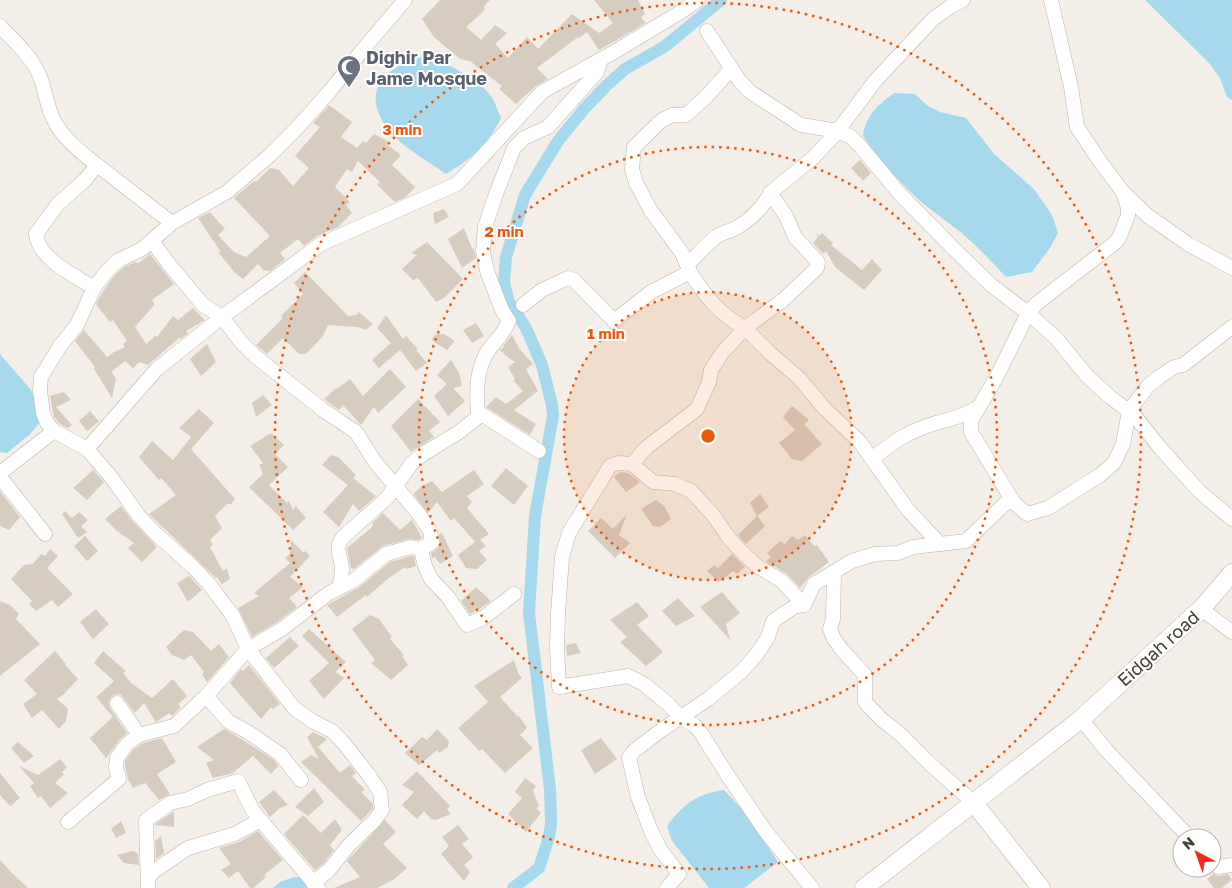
<svg xmlns="http://www.w3.org/2000/svg" width="1232" height="888" font-family="'Golos Text',sans-serif">
<style>
.water{fill:#a6d8ee}
.lines{fill:none;stroke-linecap:round;stroke-linejoin:round}
.canal{stroke:#a6d8ee;stroke-width:12}
.building{fill:#d7ccc0}
.minor-casing{stroke:#beb5aa;stroke-width:15}
.tertiary-casing{stroke:#beb5aa;stroke-width:19}
.minor{stroke:#fff;stroke-width:14}
.tertiary{stroke:#fff;stroke-width:18}
.ring{fill:none;stroke:#e8590c;stroke-width:2.5;stroke-dasharray:2.5 5}
.labels{text-anchor:middle;dominant-baseline:central;stroke-width:4;stroke-linejoin:round;paint-order:stroke}
.worship-label{font-size:18px;font-weight:bold;fill:#5b616d;stroke:#fff;text-anchor:start}
.street-label{font-size:18px;fill:#463f37;stroke:#fff}
.centre{fill:#e8590c;stroke:#fff;stroke-width:2.5}
.ring-label{font-size:15px;text-anchor:middle;font-weight:bold;fill:#e8590c;stroke:#fff;stroke-width:4;stroke-linejoin:round;paint-order:stroke}
</style>
<rect width="100%" height="100%" fill="#f3efe8"/>
<g class="water">
<polygon points="1145,0 1232,0 1232,100 1227,97 1220,78 1209,63"/>
<path d="M427,55C447,64 482,80 493,99C496,105 498,112 501,118C490,142 469,161 446,174C432,164 408,150 396,138C357,97 378,68 427,55Z"/>
<path d="M894,93L915,94L928,106L940,112L966,118L995,155L1034,189L1052,215L1058,233L1050,248L1032,272L1006,277C993,263 980,249 965,236C950,223 934,213 919,200C899,181 878,159 863,136C866,115 878,105 894,93Z"/>
<polygon points="0,354 31,390 37,403 41,421 30,434 7,453 0,452"/>
<path d="M724,790L747,815L778,862L744,888H709L672,841L667,826C683,804 697,794 724,790Z"/>
<polygon points="294,877 304,878 315,888 273,888 280,882"/>
</g>
<g class="lines">
<polyline class="canal" points="513,888 539,868 549,837 551,824 550,789 529,613 535,516 553,416 552,405 542,365 526,328 509,302 504,283 506,257 525,195 558,141 584,109 607,85 625,69 664,47 721,0"/>
</g>
<g class="building">
<polygon points="440,0 490,0 484,6 485,10 466,27 481,40 495,25 507,33 495,44 508,58 527,37 538,49 572,14 599,33 613,23 594,0 638,0 645,14 641,17 646,23 599,50 587,32 579,38 578,37 537,68 548,79 536,86 516,104 499,89 502,86 470,61 460,59 434,37 422,19"/>
<polygon points="329,105 352,122 341,137 357,148 363,141 366,143 374,134 389,142 386,144 401,155 392,165 415,187 406,197 395,202 377,185 380,182 358,161 352,172 347,169 335,187 350,202 346,205 352,213 338,227 317,236 304,246 298,239 280,253 285,259 270,271 263,270 258,264 243,279 235,273 219,253 220,251 198,218 210,212 225,229 218,235 234,252 246,257 270,236 234,198 254,181 256,182 270,168 279,170 293,186 309,168 295,156 320,127 313,123"/>
<polygon points="860,160 871,173 863,181 851,168"/>
<polygon points="444,209 449,217 435,224 433,213"/>
<polygon points="464,228 471,246 474,250 476,258 462,268 448,239"/>
<polygon points="816,233 820,236 822,233 833,243 831,245 862,270 872,259 882,270 864,290 835,267 826,251 823,254 813,243 818,237"/>
<polygon points="427,242 463,279 444,298 436,302 418,278 413,280 402,269 417,255 411,253"/>
<polygon points="150,254 174,284 152,300 155,304 135,327 146,344 155,336 157,337 173,316 178,320 193,308 205,320 186,331 188,333 181,339 179,338 148,365 140,362 133,368 125,361 111,372 116,378 112,398 94,369 95,367 75,341 84,330 107,357 114,352 125,347 123,344 127,341 113,320 110,322 96,304 102,293 113,277 124,267 135,262 139,263"/>
<polygon points="305,272 348,316 357,315 359,312 373,324 366,330 358,327 328,325 323,336 306,354 299,354 283,338 267,354 256,345 283,318 281,316 303,294 294,283"/>
<polygon points="386,315 403,339 406,336 418,349 416,350 427,363 416,371 400,350 379,368 372,360 391,343 377,328"/>
<polygon points="476,323 484,336 472,343 463,330"/>
<polygon points="436,334 444,334 455,341 447,350 431,340"/>
<polygon points="512,335 519,348 533,364 526,369 538,391 514,410 536,424 530,435 486,407 496,397 506,404 523,391 513,380 515,379 508,367 515,362 509,358 500,350 504,347 503,346"/>
<polygon points="207,344 216,362 201,376 190,359"/>
<polygon points="451,360 459,373 462,386 453,388 465,401 448,416 434,396 447,384 437,375"/>
<polygon points="390,369 406,387 378,413 374,407 361,425 343,405 339,410 324,399 336,388 337,389 350,379 363,396"/>
<polygon points="64,392 71,400 56,407 72,425 68,428 60,424 54,417 50,396"/>
<polygon points="263,395 272,405 256,417 252,403"/>
<polygon points="418,399 440,422 429,431 434,437 411,452 391,426"/>
<polygon points="792,406 809,420 804,424 822,444 802,461 792,459 779,443 795,430 783,417"/>
<polygon points="199,409 214,423 191,449 235,499 231,504 227,504 215,516 222,528 210,540 213,544 210,547 223,571 227,568 230,579 222,584 217,577 216,578 149,514 176,495 161,478 159,480 139,457 152,441 173,460 191,437 179,428"/>
<polygon points="90,411 99,421 87,431 79,421"/>
<polygon points="271,433 284,445 275,454 288,467 269,485 287,503 289,501 293,510 296,506 306,518 293,530 249,487 263,474 259,465 263,463 250,446"/>
<polygon points="331,455 338,457 356,475 353,478 376,496 359,511 353,504 339,527 323,512 348,485 322,465"/>
<polygon points="506,468 528,486 514,505 491,486"/>
<polygon points="93,470 104,482 87,500 73,488"/>
<polygon points="474,470 484,484 467,496 472,502 467,508 489,534 480,540 486,546 479,551 487,560 477,569 466,568 458,555 475,542 454,518 451,521 437,502 428,513 413,494 422,486 432,481 442,492"/>
<polygon points="620,472 628,473 640,482 626,492 614,477"/>
<polygon points="0,491 20,517 9,530 0,526"/>
<polygon points="760,494 769,507 757,516 750,503"/>
<polygon points="656,500 664,506 671,519 660,527 653,526 641,509"/>
<polygon points="121,506 133,522 157,547 142,562 128,548 134,543 117,531 105,519"/>
<polygon points="65,511 72,518 79,512 88,520 81,526 87,532 78,538 62,514"/>
<polygon points="383,513 400,530 412,520 422,538 419,540 409,539 383,546 354,569 351,568 347,548 371,528 373,525 372,523"/>
<polygon points="627,514 619,535 630,543 615,558 588,531 601,518 613,529"/>
<polygon points="757,516 765,526 746,544 738,535"/>
<polygon points="442,533 453,556 440,564 435,557 432,558 431,553 440,546 439,534"/>
<polygon points="805,535 814,546 817,545 829,562 809,577 800,588 787,574 766,561 771,557 767,553 780,541 785,544 792,536 798,540"/>
<polygon points="85,536 98,551 87,561 74,546"/>
<polygon points="291,540 303,552 305,551 310,556 290,577 303,587 289,598 297,607 277,622 252,637 238,608 259,596 254,593 290,563 285,558 290,554"/>
<polygon points="50,549 58,556 47,568 73,594 58,607 52,600 36,611 29,604 32,601 11,579 24,565 33,564 41,554 45,556"/>
<polygon points="732,554 745,567 737,574 733,571 719,582 707,571 714,565 718,568"/>
<polygon points="411,556 414,556 416,566 407,569 405,567 389,578 367,597 366,595 337,617 327,605 358,588 390,562"/>
<polygon points="189,576 202,590 188,602 177,583"/>
<polygon points="476,587 491,601 478,610 470,614 461,601"/>
<polygon points="722,592 740,613 726,624 730,640 700,607"/>
<polygon points="678,598 695,616 676,626 662,611"/>
<polygon points="0,601 10,605 19,614 16,619 40,644 0,676"/>
<polygon points="637,602 649,616 637,625 663,652 646,666 620,642 627,637 610,620"/>
<polygon points="96,609 109,624 93,639 80,622"/>
<polygon points="370,615 379,619 392,637 390,639 404,655 402,656 408,665 391,680 371,663 375,660 352,629"/>
<polygon points="309,629 346,662 335,672 344,678 324,699 309,681 329,663 302,636"/>
<polygon points="184,630 193,632 211,651 219,644 229,657 207,682 202,674 204,672 191,655 184,660 172,655 166,647"/>
<polygon points="290,637 299,646 274,668 266,658"/>
<polygon points="576,643 581,653 567,656 566,645"/>
<polygon points="55,651 66,664 65,665 78,679 63,695 57,699 68,709 66,721 59,729 42,710 32,718 23,704 37,694 24,680"/>
<polygon points="103,651 126,671 123,673 131,683 152,698 173,679 187,696 178,704 181,707 172,716 169,713 156,722 144,703 135,713 121,695 116,694 112,696 108,703 110,708 127,733 120,739 106,758 90,738 113,717 96,697 114,681 94,663"/>
<polygon points="514,660 518,673 522,678 500,697 518,717 519,716 527,728 520,735 533,748 505,773 482,749 479,751 458,728 488,702 474,686"/>
<polygon points="249,665 280,704 273,709 271,707 261,719 230,683 241,669 243,671"/>
<polygon points="224,729 243,740 274,760 278,766 271,774 253,756 233,773 213,778 206,763 214,760 197,747"/>
<polygon points="437,729 449,741 448,747 439,753 437,750 419,765 405,753 422,737 427,740"/>
<polygon points="313,732 327,739 318,747 340,773 350,765 356,773 352,776 365,790 361,792 373,804 373,808 361,821 301,762 311,755 319,759 307,737"/>
<polygon points="162,738 176,762 157,774 170,794 159,800 145,783 133,788 128,779 125,766 125,761 133,750 143,743"/>
<polygon points="601,738 617,759 595,774 581,750"/>
<polygon points="18,742 34,756 24,763 11,748"/>
<polygon points="60,759 67,767 62,772 64,774 55,783 68,793 50,808 41,796 38,798 30,786 34,783 19,766 38,775"/>
<polygon points="417,771 450,806 447,809 451,814 436,820 431,819 424,811 417,819 402,805 414,792 402,785"/>
<polygon points="0,773 20,798 10,806 0,795"/>
<polygon points="525,778 536,786 533,791 539,806 536,808 541,813 526,832 508,814 522,798 515,792"/>
<polygon points="314,788 324,802 308,816 295,807"/>
<polygon points="274,790 288,805 280,808 270,817 259,802"/>
<polygon points="174,811 174,827 155,825 155,824"/>
<polygon points="303,815 321,833 335,819 342,830 330,845 334,850 323,864 315,870 284,834"/>
<polygon points="385,820 396,832 383,844 407,868 393,880 377,888 334,888 360,877 347,861"/>
<polygon points="121,821 126,833 116,838 111,829"/>
<polygon points="458,825 469,839 462,844 473,857 464,865 470,872 464,881 441,854 449,846 442,837"/>
<polygon points="258,831 283,860 264,875 266,877 253,888 250,888 238,871 229,878 221,870 231,864 219,848 239,842"/>
<polygon points="161,836 164,853 156,859 155,841"/>
<polygon points="132,851 138,853 139,865 124,863 117,855"/>
<polygon points="0,860 13,874 28,888 0,888"/>
<polygon points="1213,874 1219,876 1228,874 1232,880 1222,888 1214,888 1207,879"/>
</g>
<g class="lines">
<g class="minor-casing">
<g id="minor">
<polyline points="1051,0 1071,87 1077,127 1101,163 1123,192 1148,216 1188,244 1232,268"/>
<path d="M0,26C13,40 28,53 37,70C44,83 45,97 50,111C58,135 78,150 97,165L85,180L58,204L36,234C39,260 74,275 94,288"/>
<polyline points="707,31 739,80 749,91 801,125 832,130 850,136 860,146 900,194 953,248 991,285 1028,313 1056,338 1087,376 1110,397 1134,415 1161,449 1200,492 1232,519"/>
<polyline points="97,165 172,223"/>
<polyline points="1123,192 1128,208 1128,215 1120,236 1116,242 1036,304 1028,313 996,378 971,421 971,432 1014,503 1027,514 1048,508 1100,475 1114,463 1123,444 1129,411 1148,386 1159,377 1174,367 1183,365 1232,327"/>
<polyline points="152,241 168,263 203,305 222,317 241,342 255,356 323,410 356,432 375,462 418,513 430,531 432,542 421,549"/>
<path d="M687,265C697,256 705,245 716,237C721,233 728,232 734,229C748,222 764,207 770,193"/>
<path d="M690,272C705,296 720,315 745,328L782,301L817,268L818,262L795,237L786,216L770,193L813,158L837,132L875,81L934,18L950,7L963,0"/>
<polyline points="523,305 542,290 568,278 574,280 614,321 651,292 690,272 682,253 651,211 636,183 632,169 634,147 662,120 672,115 686,115 706,97 731,69"/>
<polyline points="478,417 483,415 539,451"/>
<polyline points="54,431 47,423 43,413 40,391 41,377 60,346 77,325 94,288 107,271 119,260 142,249 172,223 227,192 270,155 297,128 330,91 360,53 405,0"/>
<polyline points="87,449 111,477 139,516 155,533 193,567 209,584 233,616 248,649 294,708 312,721 332,731 342,741 368,774 380,792 382,810 374,821 349,845 329,870 313,883"/>
<path d="M872,459C893,442 907,432 933,424C949,419 963,417 977,408"/>
<polyline points="632,464 653,482 675,484 691,491 713,515 729,538 743,553 757,566 782,581 804,605"/>
<polyline points="0,473 54,431 87,449 157,369 222,317 321,244 457,184 542,92 614,52 679,13 698,0"/>
<polyline points="0,477 45,534"/>
<polyline points="834,572 833,619 830,629 834,639 842,650 865,675 865,702 881,719 899,733 929,763 974,803"/>
<path d="M339,588C340,582 342,575 342,568C341,555 334,549 343,537L387,498L412,463L423,454L459,432L478,417C477,395 475,375 486,354C493,343 504,334 509,321L502,310L487,271L483,251L485,227L496,194L514,148L524,138L548,127L597,72L601,59"/>
<polyline points="1201,609 1232,632"/>
<polyline points="206,696 229,722 248,732 280,754 301,780"/>
<polyline points="117,703 139,735"/>
<polyline points="1081,719 1107,751 1190,838"/>
<polyline points="68,822 119,779 116,767 117,758 127,744 139,735 174,726 206,696 248,649 282,629 329,593 353,581 386,554 411,547 421,549 425,566 431,579 448,597 467,625 483,618 514,594"/>
<polyline points="1212,860 1218,867 1232,865"/>
<polyline points="148,878 154,871 188,848 235,834 260,820"/>
<polyline points="148,888 146,820 170,803 188,799 207,790 238,781 253,811 318,888"/>
<polyline points="667,888 679,874 660,849 651,831 638,797 629,758 634,751 660,731 708,699 741,672 757,654 768,637 773,621 794,607 804,605 814,584 852,561 875,554 898,553 913,547 966,541 1011,498"/>
<polyline points="812,888 766,832 728,776 701,733 694,725 681,718 668,704 644,684 628,676 559,687 557,647 558,614 562,557 569,533 610,466 618,463 632,464 647,447 697,409 709,382 711,370 722,353 745,328 771,354 799,378 825,409 860,442 908,510 940,544"/>
</g>
</g>
<g class="tertiary-casing">
<g id="tertiary">
<polyline points="974,803 1041,888"/>
<polyline points="864,888 1081,719 1201,609 1232,573"/>
</g>
</g>
<use href="#minor" class="minor"/>
<use href="#tertiary" class="tertiary"/>
</g>
<circle cx="708" cy="436" r="144" fill="#e8590c" fill-opacity=".12"/>
<g class="ring">
<circle cx="708" cy="436" r="144"/>
<circle cx="708" cy="436" r="289"/>
<circle cx="708" cy="436" r="433"/>
</g>
<defs>
<g id="mosque-pin" transform="scale(1.25)"><path d="M0 17L-7.5 6A9.5 9.5 0 1 1 7.5 6Z" fill="#6b7280" stroke="#fff"/><path d="M3.5-4.9A6 6 0 1 0 3.5 4.9A5 5 0 1 1 3.5-4.9Z" fill="#fff"/></g>
</defs>
<g fill-rule="evenodd">
<use href="#mosque-pin" x="349" y="67"/>
</g>
<g class="labels">
<g class="worship-label">
<text x="366" y="57">Dighir Par<tspan x="366" dy="21">Jame Mosque</tspan></text>
</g>
<g class="street-label">
<text transform="translate(1158 648) rotate(-42)">Eidgah road</text>
</g>
</g>
<circle cx="708" cy="436" r="8" class="centre"/>
<g class="ring-label">
<text x="402" y="135">3 min</text>
<text x="504" y="237">2 min</text>
<text x="606" y="339">1 min</text>
</g>
<g transform="translate(1197 853) rotate(319)"><circle r="24" fill="#ffffff" stroke="#b5b2af"/>
<path d="M0-4L9 19L0 12L-9 19Z" fill="#f22a1f"/>
<text y="-8" font-size="14" font-weight="bold" text-anchor="middle" fill="#463f37">N</text>
</g>
</svg>
